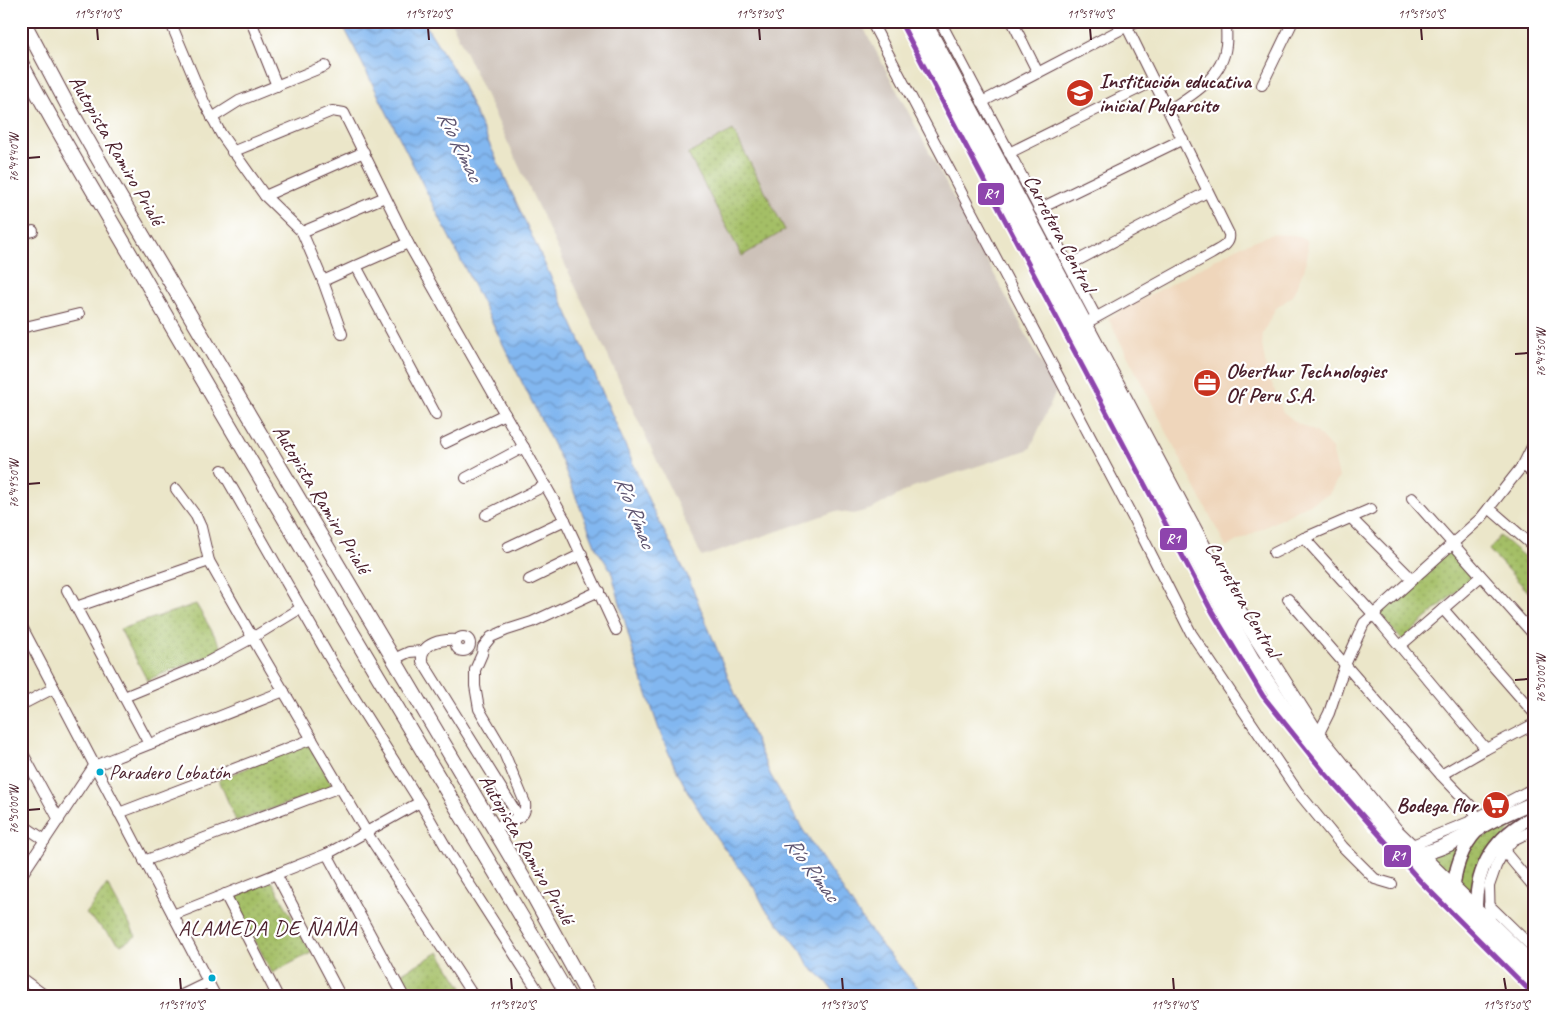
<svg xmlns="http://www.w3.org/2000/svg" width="1555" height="1018" font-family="Caveat,sans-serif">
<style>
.built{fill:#efd6bb}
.industrial{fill:#cdc2b9}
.green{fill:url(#green-dots);stroke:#776f48}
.water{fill:url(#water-waves);stroke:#666b8e}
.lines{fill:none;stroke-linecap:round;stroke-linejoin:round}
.minor-casing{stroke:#623d43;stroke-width:12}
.major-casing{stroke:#623d43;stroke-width:15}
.highway-casing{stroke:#623d43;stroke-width:16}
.minor{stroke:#fff;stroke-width:10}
.major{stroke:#fff;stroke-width:12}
.highway{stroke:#fff;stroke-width:14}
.rail-1-casing{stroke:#fff;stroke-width:9}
.rail-1{stroke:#8e44ad;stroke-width:5}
.ticks{fill:none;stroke:#4a1f2b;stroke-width:2}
.bus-dot{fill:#00a9ce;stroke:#fff;stroke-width:2}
.labels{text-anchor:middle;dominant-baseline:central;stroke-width:4.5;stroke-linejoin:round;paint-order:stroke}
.bus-label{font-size:20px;fill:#4a1f2b;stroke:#fff;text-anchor:start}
.poi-label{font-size:21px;font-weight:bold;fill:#4a1f2b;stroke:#fff;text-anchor:start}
.street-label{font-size:21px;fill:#4a1f2b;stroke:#fff}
.water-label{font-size:22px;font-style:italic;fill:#5e5470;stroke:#fff}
.neighbourhood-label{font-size:22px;letter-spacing:1px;fill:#4a1f2b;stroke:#fff}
.line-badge{stroke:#fff;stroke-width:2}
.badge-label{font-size:14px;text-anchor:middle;font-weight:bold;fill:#fff}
.neatline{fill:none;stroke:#4a1f2b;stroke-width:2}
.ticks-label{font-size:12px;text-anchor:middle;fill:#4a1f2b}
</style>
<defs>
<pattern id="green-dots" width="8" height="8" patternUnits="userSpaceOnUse" patternTransform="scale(1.25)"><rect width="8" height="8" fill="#a4bf66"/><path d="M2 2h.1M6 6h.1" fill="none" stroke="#889b54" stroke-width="1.8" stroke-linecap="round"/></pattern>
<pattern id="water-waves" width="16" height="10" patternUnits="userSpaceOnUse" patternTransform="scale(1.25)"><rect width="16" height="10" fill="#82b7f0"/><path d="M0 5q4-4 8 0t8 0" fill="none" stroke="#6c94c3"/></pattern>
</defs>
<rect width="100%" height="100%" fill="#fff"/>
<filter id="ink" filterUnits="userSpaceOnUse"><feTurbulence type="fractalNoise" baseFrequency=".02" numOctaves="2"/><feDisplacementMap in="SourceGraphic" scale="10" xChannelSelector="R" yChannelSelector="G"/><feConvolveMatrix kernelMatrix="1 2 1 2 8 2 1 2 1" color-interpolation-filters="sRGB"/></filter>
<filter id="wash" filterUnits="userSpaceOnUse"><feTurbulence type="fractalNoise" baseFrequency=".0096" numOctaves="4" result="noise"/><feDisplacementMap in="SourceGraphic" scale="20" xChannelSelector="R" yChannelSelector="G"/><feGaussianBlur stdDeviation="1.12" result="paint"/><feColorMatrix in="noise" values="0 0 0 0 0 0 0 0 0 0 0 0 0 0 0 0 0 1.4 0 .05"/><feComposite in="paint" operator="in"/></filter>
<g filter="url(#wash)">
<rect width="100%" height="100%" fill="#ebe6c9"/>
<polygon class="built" points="1272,234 1293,235 1307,240 1308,252 1305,267 1297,286 1291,297 1275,309 1263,333 1262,345 1266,368 1283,412 1297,423 1316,432 1332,449 1339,477 1329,494 1226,547 1108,318 1240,246"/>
<polygon class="industrial" points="451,21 860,21 1056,391 1030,449 913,487 872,509 853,514 836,511 702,557"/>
<g class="green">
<polygon points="733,130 785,230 742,256 688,154"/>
<polygon points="1500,536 1534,565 1534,598 1489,550"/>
<polygon points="1452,548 1476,574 1402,640 1379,614"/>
<polygon points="196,604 222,648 207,656 147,680 120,629"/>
<polygon points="308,742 332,785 320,792 236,821 219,780"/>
<polygon points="1534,805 1534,814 1512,825 1471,896 1458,883 1464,854 1485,830"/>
<polygon points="1465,840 1455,858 1449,874 1431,856"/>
<polygon points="272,881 311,953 272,973 232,896"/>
<polygon points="107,884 136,936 121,945 86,914"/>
<polygon points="439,952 468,997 412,997 400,974"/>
</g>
<polygon class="water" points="341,21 423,21 459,78 583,347 652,508 688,577 733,689 771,776 803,830 862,919 882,946 926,997 838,997 827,982 809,966 802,952 791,938 766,910 755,889 716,837 690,796 674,765 661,735 635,659 611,570 597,550 562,462"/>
</g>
<g filter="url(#ink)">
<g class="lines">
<g class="minor-casing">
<g id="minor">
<polyline points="170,21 204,102 221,134 265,196 302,232 323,281 342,334"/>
<polyline points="251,21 277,86"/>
<polyline points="871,21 1133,518 1191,633 1298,792 1343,847 1375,879 1392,884"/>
<polyline points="940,21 1096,317"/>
<polyline points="1012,21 1038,73"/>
<polyline points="1262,85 1293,21"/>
<polyline points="982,102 1137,21"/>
<path d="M1169,110C1193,94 1223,77 1226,45C1227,37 1226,29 1226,21"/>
<polyline points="212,118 239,101 325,66"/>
<polyline points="232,152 332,111 344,113 408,243 565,520 616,630"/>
<polyline points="1009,153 1154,81"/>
<polyline points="265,196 364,152"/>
<polyline points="1039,209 1183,139"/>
<polyline points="302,232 385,197"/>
<polyline points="21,234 33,231"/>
<polyline points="1069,265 1207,192"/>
<polyline points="356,266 408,243"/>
<polyline points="323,281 356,266 436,415"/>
<path d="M1086,323L1211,254C1220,248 1231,245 1229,234L1124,21"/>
<polyline points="21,328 79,314"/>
<polyline points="445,443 505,414"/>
<polyline points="1523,465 1534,474"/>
<polyline points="222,470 333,664 420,802 450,854 542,997"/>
<polyline points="466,478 524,447"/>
<polyline points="176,489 196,516 201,527 209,561 260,651 367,833 474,997"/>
<polyline points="1412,498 1534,635"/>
<polyline points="1489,508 1534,547"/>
<polyline points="486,515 546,485"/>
<polyline points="1350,517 1412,579"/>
<polyline points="1304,538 1373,614 1486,749"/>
<polyline points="508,547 565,520"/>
<polyline points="1274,553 1304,538 1371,509"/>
<polyline points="529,580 582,554"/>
<polyline points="67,590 149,744"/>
<polyline points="1288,599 1441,775 1471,806 1477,818"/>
<polyline points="76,607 209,561"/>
<polyline points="1443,609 1534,713"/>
<polyline points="21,625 216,997"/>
<circle cx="463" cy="644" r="7"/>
<path d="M457,640C443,639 420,642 422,661L519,817"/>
<polyline points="1400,646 1480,577"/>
<polyline points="394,659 409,652 423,651"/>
<polyline points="124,697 204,664 252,638 301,608"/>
<polyline points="21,705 54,688"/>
<polyline points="1318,735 1329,713 1345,665 1364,623 1481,518 1523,465 1534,443"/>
<polyline points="21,750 59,820"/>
<polyline points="1441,775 1486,749 1534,724"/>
<polyline points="119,813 312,739"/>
<polyline points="21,824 45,840"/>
<path d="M502,824C515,818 527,819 525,803L502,748L479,709L475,686V670L482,654L483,647L491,637L507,630L532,622L599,591"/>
<polyline points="1410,846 1469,822 1534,788"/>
<polyline points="1504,851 1534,887"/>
<polyline points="327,854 404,997"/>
<polyline points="144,861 340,787"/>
<polyline points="276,874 341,997"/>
<polyline points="21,876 94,766 284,691"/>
<polyline points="225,894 278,997"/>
<polyline points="1489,905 1534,949"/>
<polyline points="173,915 327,854 420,802"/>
<polyline points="1490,924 1489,886 1496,866 1504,851 1513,840 1534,830"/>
<polyline points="21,978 47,997"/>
<polyline points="178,997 209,982"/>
</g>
</g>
<g class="major-casing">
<g id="major">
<path d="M1454,894C1453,872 1462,846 1478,830C1487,822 1521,808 1534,802"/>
<path d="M1476,910C1475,867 1495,836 1534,816"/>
</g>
</g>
<g class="highway-casing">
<g id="highway">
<polyline points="23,21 67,104 120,197 528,886 589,997"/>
<polyline points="912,21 1219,601 1252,659 1305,738 1388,839 1534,981"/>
<polyline points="924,21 1215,568 1236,606 1318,735 1396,831 1534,966"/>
<path d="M21,63C61,139 106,211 148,285C285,524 429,759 569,997"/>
<path d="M1419,854C1441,850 1459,839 1479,829"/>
</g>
</g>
<use href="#minor" class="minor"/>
<use href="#major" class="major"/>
<use href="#highway" class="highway"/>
<g class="rail-1-casing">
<polyline id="rail-1" points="900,21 1210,608 1263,696 1323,771 1421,882 1534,995"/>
</g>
<use href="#rail-1" class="rail-1"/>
</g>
</g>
<path class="ticks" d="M97,28L98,40M428,28L429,40M759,28L760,40M1090,28L1091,40M1421,28L1422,40M28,158L40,157M1515,354L1528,353M28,484L40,483M1515,680L1528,679M28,810L40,809M180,978L181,990M511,978L512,990M842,978L843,990M1173,978L1174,990M1504,978L1506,990"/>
<defs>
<g id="school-disc" transform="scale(1.4375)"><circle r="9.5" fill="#c8321e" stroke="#fff"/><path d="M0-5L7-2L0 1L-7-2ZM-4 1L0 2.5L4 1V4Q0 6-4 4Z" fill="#fff"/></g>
<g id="office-disc" transform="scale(1.4375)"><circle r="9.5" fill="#c8321e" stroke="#fff"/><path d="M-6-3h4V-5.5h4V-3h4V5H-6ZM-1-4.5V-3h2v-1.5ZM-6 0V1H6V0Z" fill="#fff"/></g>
<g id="supermarket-disc" transform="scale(1.4375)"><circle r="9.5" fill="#c8321e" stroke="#fff"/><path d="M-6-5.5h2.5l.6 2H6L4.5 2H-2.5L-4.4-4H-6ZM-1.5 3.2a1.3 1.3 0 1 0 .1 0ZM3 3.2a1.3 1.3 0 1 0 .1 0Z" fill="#fff"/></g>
</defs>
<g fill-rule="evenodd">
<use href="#school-disc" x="1080" y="93"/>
<use href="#office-disc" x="1207" y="383"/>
<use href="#supermarket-disc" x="1496" y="805"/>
</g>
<g class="bus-dot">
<circle cx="100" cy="772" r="4.5"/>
<circle cx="212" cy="978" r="4.5"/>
</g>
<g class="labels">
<g class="bus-label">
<text x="109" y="772">Paradero Lobatón</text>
</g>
<g class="poi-label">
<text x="1099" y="81">Institución educativa<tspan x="1099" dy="24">inicial Pulgarcito</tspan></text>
<text x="1226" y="371">Oberthur Technologies<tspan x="1226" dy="24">Of Peru S.A.</tspan></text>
<text x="1477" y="805" text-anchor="end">Bodega flor</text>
</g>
<g class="street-label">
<text transform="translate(117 150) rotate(60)">Autopista Ramiro Prialé</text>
<text transform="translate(1060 233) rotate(62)">Carretera Central</text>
<text transform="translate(322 499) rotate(59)">Autopista Ramiro Prialé</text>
<text transform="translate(1243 599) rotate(60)">Carretera Central</text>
<text transform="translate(527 849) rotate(60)">Autopista Ramiro Prialé</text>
</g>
<g class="water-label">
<text transform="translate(460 146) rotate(64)">Río Rímac</text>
<text transform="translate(635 512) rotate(68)">Río Rímac</text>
<text transform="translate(812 869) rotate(53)">Río Rímac</text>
</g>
<g class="neighbourhood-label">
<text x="268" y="928">ALAMEDA DE ÑAÑA</text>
</g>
</g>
<g class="line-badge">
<rect x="977" y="182" width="28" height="24" rx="5" fill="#8e44ad"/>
<rect x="1159" y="527" width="29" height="24" rx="5" fill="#8e44ad"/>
<rect x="1383" y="844" width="29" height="24" rx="5" fill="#8e44ad"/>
</g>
<g class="badge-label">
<text x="991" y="198">R1</text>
<text x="1173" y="543">R1</text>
<text x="1398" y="860">R1</text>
</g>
<rect width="1555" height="1018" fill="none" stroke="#fff" stroke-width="55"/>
<rect x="28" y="28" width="1500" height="962" class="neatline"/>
<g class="ticks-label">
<text x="97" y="18">11°59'10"S</text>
<text x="428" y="18">11°59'20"S</text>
<text x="759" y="18">11°59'30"S</text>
<text x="1090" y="18">11°59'40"S</text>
<text x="1421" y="18">11°59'50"S</text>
<text transform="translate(14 158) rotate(-90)" y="4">76°49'40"W</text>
<text transform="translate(1541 353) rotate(-90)" y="4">76°49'50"W</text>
<text transform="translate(14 484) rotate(-90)" y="4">76°49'50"W</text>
<text transform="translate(1541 679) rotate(-90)" y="4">76°50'00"W</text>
<text transform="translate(14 810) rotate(-90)" y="4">76°50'00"W</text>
<text x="181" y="1009">11°59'10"S</text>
<text x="512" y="1009">11°59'20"S</text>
<text x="843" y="1009">11°59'30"S</text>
<text x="1174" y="1009">11°59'40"S</text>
<text x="1506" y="1009">11°59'50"S</text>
</g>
</svg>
